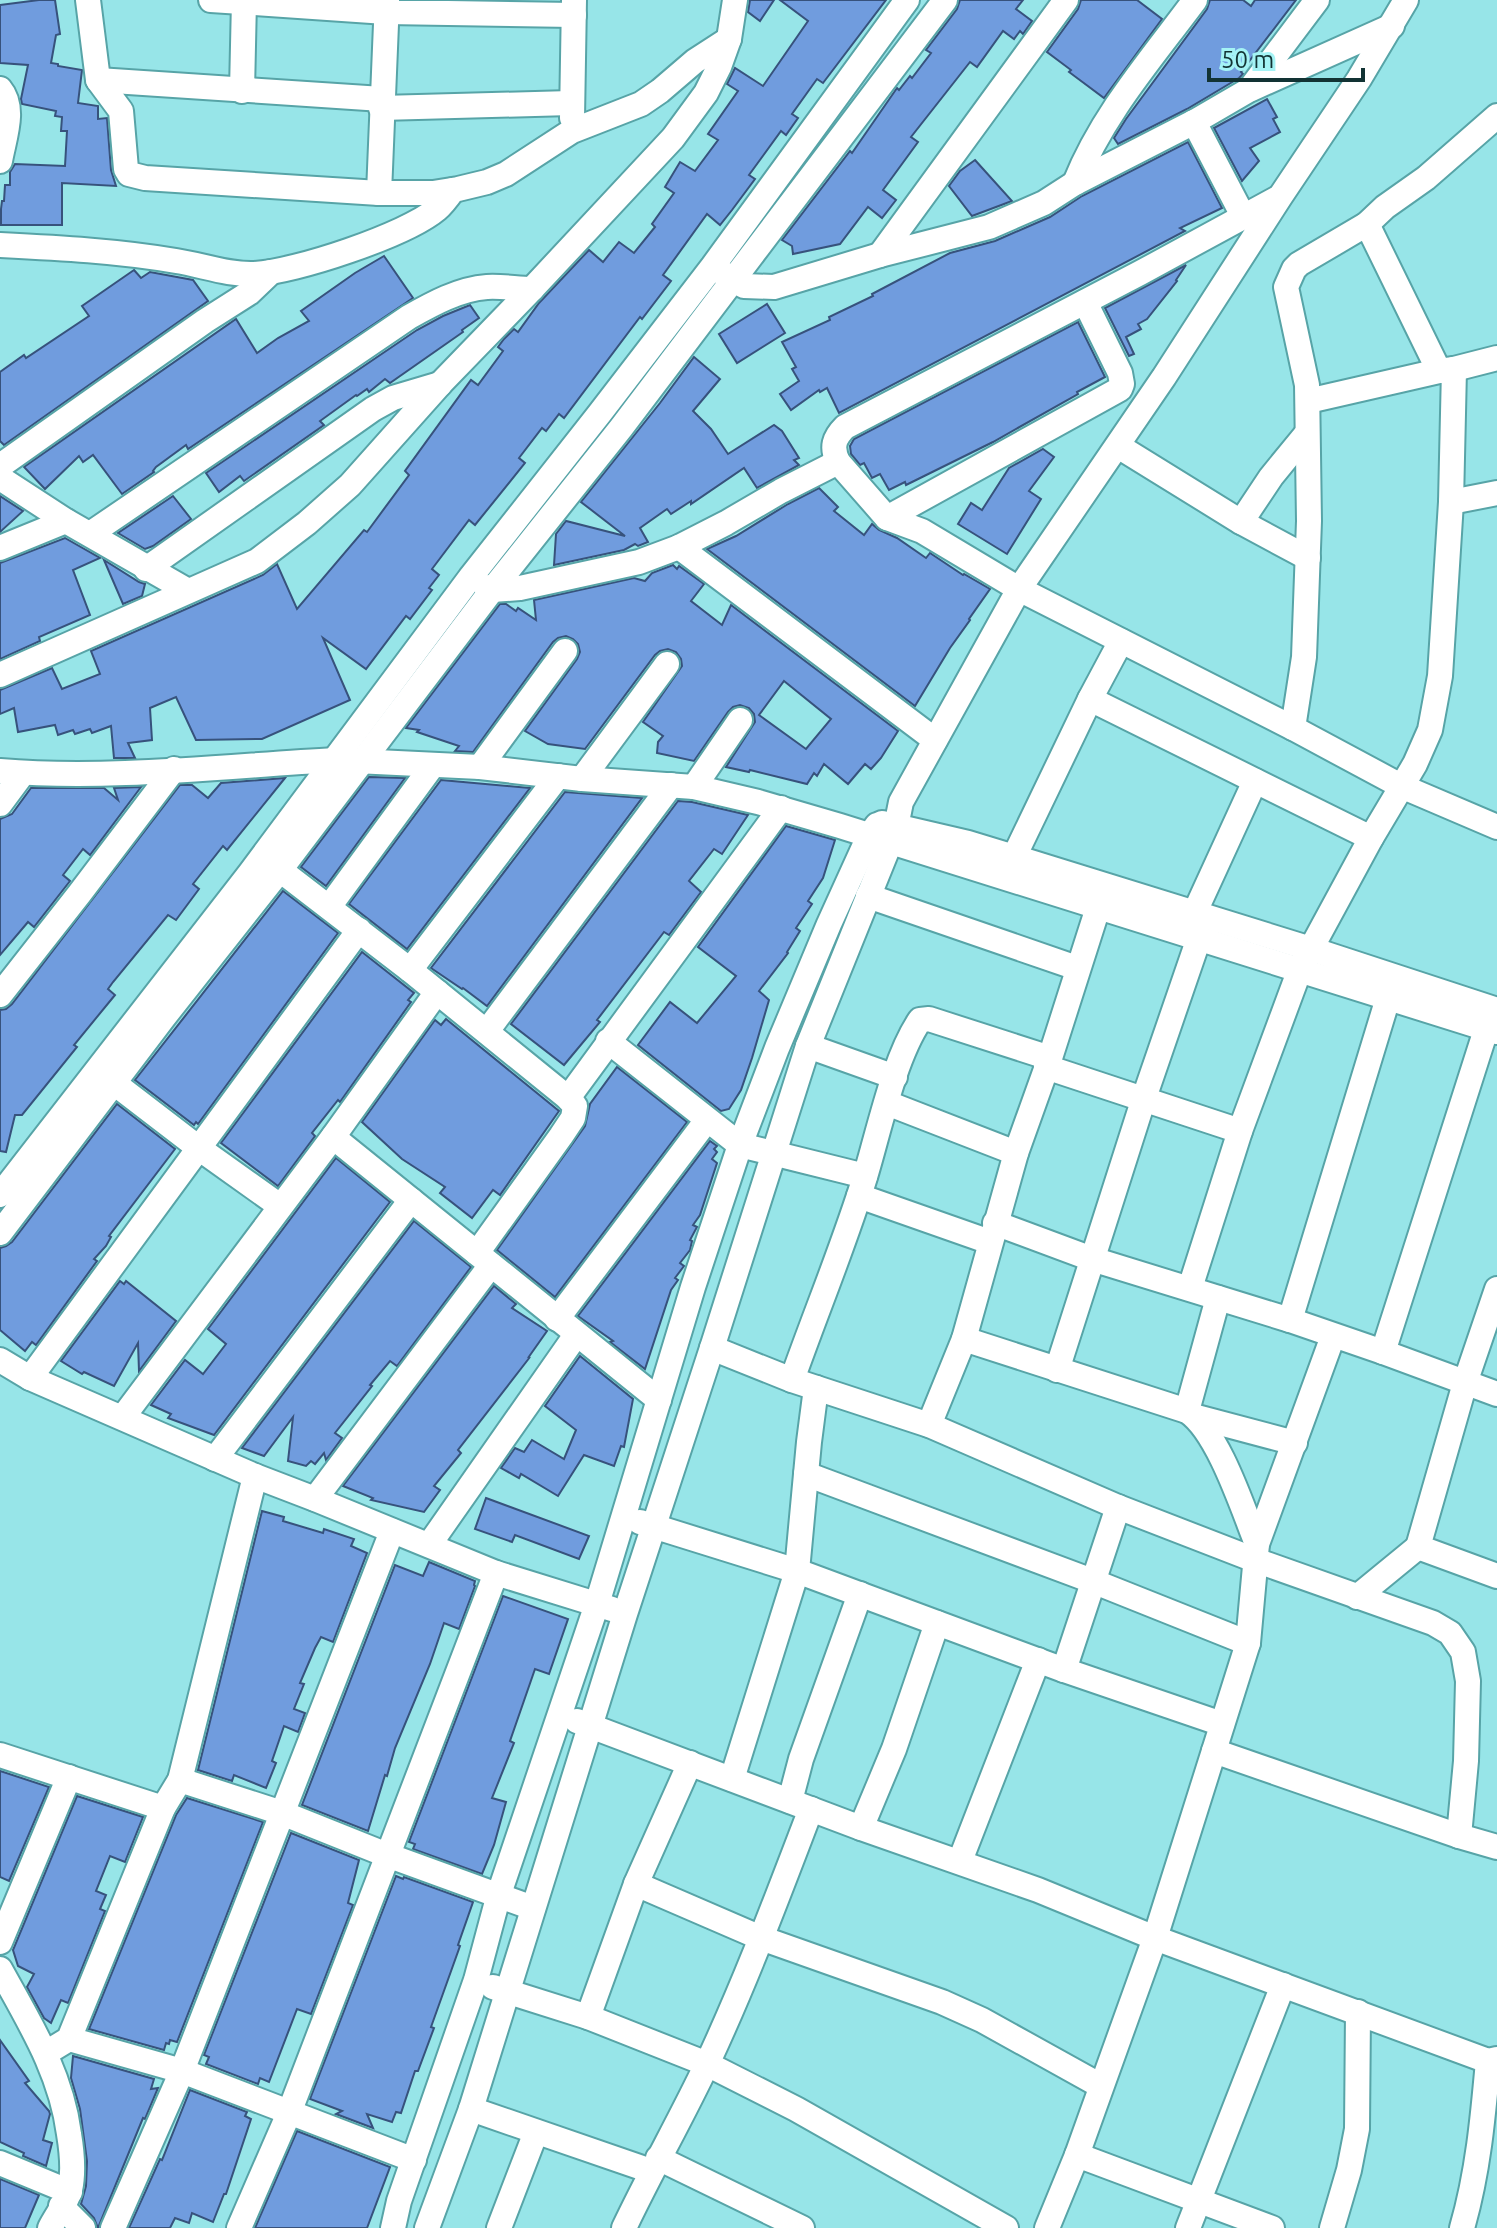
<svg xmlns="http://www.w3.org/2000/svg" width="1497" height="2228" font-family="Ubuntu,sans-serif">
<style>
.building{fill:#709cde;stroke:#37527c;stroke-width:2;fill-rule:evenodd}
.lines{fill:none;stroke-linecap:round;stroke-linejoin:round}
.minor-casing{stroke:#57a4a7;stroke-width:28}
.minor{stroke:#fff;stroke-width:24}
</style>
<rect width="100%" height="100%" fill="#97e5e8"/>
<g class="building">
<polygon points="39,0 55,0 60,34 56,35 51,63 58,64 58,66 82,70 78,103 98,106 98,119 107,118 111,170 116,186 62,183 62,225 1,225 1,209 2,201 4,201 5,185 10,185 10,172 15,164 65,166 67,131 61,131 62,117 55,116 56,111 22,104 21,99 28,65 0,63 0,5"/>
<polygon points="750,0 774,0 760,21 748,12"/>
<polygon points="780,0 886,0 823,83 817,79 792,114 798,118 786,135 781,131 749,175 755,179 732,210 720,225 707,214 663,275 671,281 642,319 640,317 564,418 559,414 546,431 542,428 519,458 525,463 475,525 469,520 432,569 439,575 429,588 432,590 410,619 406,616 366,669 323,638 350,700 262,739 196,740 176,697 150,708 152,740 128,743 135,758 114,758 111,726 92,733 90,729 75,734 73,730 58,735 55,725 18,732 14,708 0,714 0,690 52,668 62,689 100,674 91,651 263,575 277,564 297,609 364,530 367,532 409,475 405,471 471,380 478,385 503,351 498,347 504,339 514,329 518,332 539,303 589,250 603,262 619,242 634,253 655,227 652,224 674,193 665,187 680,162 695,171 718,140 708,134 738,91 727,84 735,68 763,86 808,21"/>
<polygon points="960,0 1023,0 1016,9 1032,21 1023,34 1020,31 1014,39 1003,31 977,67 970,62 911,137 918,142 883,190 896,200 882,218 868,207 840,244 793,254 792,246 782,240 850,151 852,153 897,88 899,90 910,76 912,78 931,53 926,50 957,9"/>
<polygon points="1081,0 1137,0 1162,19 1104,98 1069,72 1071,70 1047,52 1078,9"/>
<polygon points="1210,0 1243,0 1251,6 1255,0 1296,0 1241,72 1243,74 1239,78 1187,109 1118,144 1114,138 1126,119 1207,9"/>
<polygon points="1267,99 1277,117 1273,119 1280,132 1250,148 1259,161 1242,181 1214,128"/>
<polygon points="1188,142 1222,208 1180,228 1185,231 839,413 827,388 820,392 819,390 791,410 780,394 799,381 792,369 796,367 782,342 830,320 829,317 873,296 872,294 950,253 995,241 1050,217 1082,196"/>
<polygon points="975,160 1012,201 972,216 949,186 960,171"/>
<polygon points="384,256 413,298 188,449 186,445 156,467 153,471 154,472 122,494 93,455 83,462 79,456 45,489 24,467 236,319 257,353 278,338 309,321 301,311 355,273"/>
<polygon points="1186,265 1176,280 1177,281 1147,319 1138,324 1141,329 1126,337 1134,354 1129,356 1105,308"/>
<polygon points="134,270 141,278 150,272 193,280 208,301 4,445 0,441 0,372 24,355 26,358 89,316 82,306"/>
<polygon points="767,304 785,333 737,363 719,334"/>
<polygon points="470,305 479,318 462,330 463,332 390,383 385,379 369,392 367,389 357,396 356,395 320,421 324,425 244,481 240,476 219,492 206,473 417,330 443,316"/>
<polygon points="1078,322 1105,377 1077,392 1078,394 993,442 906,485 905,482 889,490 880,474 872,478 864,463 860,465 851,454 850,446 854,439"/>
<polygon points="694,357 720,379 693,411 711,429 728,454 774,425 782,431 799,458 794,460 799,465 757,488 744,468 691,504 691,501 671,514 667,509 640,528 648,542 638,546 635,544 624,550 554,565 556,534 566,521 625,536 581,502 660,403"/>
<polygon points="1043,449 1054,457 1029,491 1041,499 1007,554 958,524 971,503 982,510 1009,468"/>
<polygon points="819,488 838,507 834,511 864,535 872,524 879,530 897,538 926,558 930,553 963,575 964,574 990,589 969,619 970,620 950,648 915,706 707,549 736,536 788,504"/>
<polygon points="0,496 23,511 0,532"/>
<polygon points="173,496 191,519 153,546 145,549 118,533"/>
<polygon points="65,538 100,558 73,570 90,615 39,637 40,641 0,659 0,563"/>
<polygon points="104,560 139,582 145,584 142,596 123,604"/>
<path d="M673,565L677,569L679,566L704,584L691,601L722,625L731,605L898,731L881,758L871,769L865,764L848,784L824,764L817,776L814,773L807,784L750,770L749,772L726,767L755,722L754,714L749,708L740,705L733,707L728,712L694,761L657,753L658,742L663,736L643,722L682,666L681,659L676,652L668,649L660,651L655,655L585,749L548,744L525,731L577,659L580,652L578,644L573,639L566,636L558,638L553,642L473,752L455,751L459,746L417,732L419,730L406,728L500,604H506L516,611L518,608L536,620L534,600L634,578L645,581L652,573ZM784,681L831,719L806,749L759,715Z"/>
<polygon points="369,777 405,778 326,886 301,867"/>
<polygon points="285,778 227,850 223,846 193,884 199,889 176,920 168,915 113,982 108,989 115,995 74,1045 77,1047 22,1115 15,1115 6,1152 0,1151 0,1010 6,1009 12,1004 180,785 192,785 208,798 221,783"/>
<polygon points="441,780 530,788 407,949 349,904"/>
<polygon points="141,787 90,855 83,849 63,875 70,881 34,927 28,922 0,955 0,819 12,814 31,788 104,788 118,800 114,788"/>
<polygon points="565,792 642,798 487,1006 463,988 462,989 431,968"/>
<polygon points="678,801 692,802 748,815 722,854 714,849 689,881 701,892 669,935 664,932 597,1020 600,1022 564,1065 511,1024"/>
<polygon points="786,826 835,840 823,878 808,901 812,904 796,928 800,931 787,952 788,953 759,991 769,1000 752,1058 741,1090 729,1109 721,1111 638,1045 670,1002 697,1023 736,976 698,947"/>
<polygon points="283,891 338,933 198,1124 196,1122 194,1125 135,1080"/>
<polygon points="362,952 414,993 408,1000 411,1002 340,1102 338,1100 312,1133 315,1136 278,1186 221,1143"/>
<polygon points="446,1019 559,1111 500,1195 493,1190 472,1218 440,1193 445,1187 402,1159 362,1122 435,1020 441,1025"/>
<polygon points="617,1067 687,1122 555,1297 497,1250 585,1126 590,1104"/>
<polygon points="117,1104 175,1149 109,1236 111,1237 106,1246 94,1259 97,1261 36,1345 32,1342 25,1351 0,1330 0,1248 6,1246 12,1242"/>
<polygon points="710,1141 717,1146 714,1149 717,1152 712,1159 717,1163 700,1215 693,1225 697,1227 690,1240 692,1241 690,1250 680,1263 684,1266 675,1278 678,1280 671,1290 645,1369 610,1342 613,1341 578,1316"/>
<polygon points="336,1158 390,1202 214,1435 168,1418 171,1414 151,1405 185,1360 203,1374 226,1344 208,1329"/>
<polygon points="414,1221 471,1267 397,1366 390,1361 370,1385 372,1386 335,1433 342,1438 326,1460 324,1453 315,1464 311,1461 306,1466 288,1461 293,1417 264,1456 242,1448"/>
<polygon points="120,1281 124,1284 126,1281 176,1321 139,1371 138,1343 114,1386 84,1372 82,1374 61,1361"/>
<polygon points="494,1286 516,1304 512,1308 547,1331 528,1358 530,1357 458,1450 461,1453 434,1486 440,1490 424,1512 371,1500 373,1498 343,1486"/>
<polygon points="580,1356 633,1399 624,1447 621,1446 614,1466 584,1455 558,1496 521,1474 519,1478 501,1468 515,1448 524,1452 532,1440 564,1459 576,1430 545,1406"/>
<polygon points="486,1498 589,1536 579,1559 515,1535 512,1542 475,1529"/>
<polygon points="262,1511 284,1517 283,1521 323,1533 324,1529 354,1539 351,1546 367,1553 333,1642 321,1637 315,1648 300,1683 304,1684 294,1709 305,1713 298,1732 284,1726 272,1761 276,1763 266,1788 234,1775 232,1781 198,1770"/>
<polygon points="429,1562 475,1581 474,1585 475,1586 459,1629 444,1623 430,1664 395,1748 387,1776 385,1775 368,1831 302,1805 395,1565 423,1576"/>
<polygon points="503,1596 568,1619 549,1674 535,1669 510,1741 514,1743 492,1798 506,1802 494,1845 482,1874 413,1849 415,1844 409,1842"/>
<polygon points="0,1771 49,1787 9,1881 0,1877"/>
<polygon points="77,1796 143,1817 125,1862 110,1856 96,1891 106,1895 100,1909 105,1911 68,2003 61,2000 51,2023 44,2018 27,1987 34,1974 18,1966 13,1950"/>
<polygon points="187,1798 263,1822 177,2042 170,2040 169,2044 166,2043 164,2050 89,2029 176,1815"/>
<polygon points="291,1833 359,1860 348,1903 353,1905 311,2014 297,2009 269,2082 260,2078 258,2084 206,2064 209,2057 204,2055"/>
<polygon points="396,1876 403,1879 404,1877 473,1902 458,1945 460,1946 431,2027 434,2028 418,2071 415,2071 401,2113 396,2112 392,2122 367,2114 373,2128 336,2114 342,2111 310,2099"/>
<polygon points="0,2040 29,2081 25,2083 49,2111 50,2114 43,2140 52,2143 46,2166 23,2156 24,2153 0,2142"/>
<polygon points="73,2056 154,2079 151,2089 158,2088 145,2119 143,2118 98,2228 94,2218 81,2204 86,2186 87,2161 80,2109 71,2078"/>
<polygon points="190,2090 247,2112 245,2116 251,2119 226,2194 224,2194 213,2222 192,2213 189,2223 175,2218 170,2228 129,2228 160,2159 162,2160"/>
<polygon points="297,2131 390,2167 367,2228 255,2228"/>
<polygon points="0,2179 39,2195 25,2228 0,2228"/>
</g>
<g class="lines">
<g class="minor-casing">
<g id="minor">
<polyline points="88,0 98,80 121,111 126,169 129,174 145,178 379,193 433,193 458,189 487,182 506,174 572,131 641,104 660,91 695,61 729,39"/>
<polyline points="211,0 386,12 574,15"/>
<polyline points="98,80 382,99"/>
<path d="M0,89C16,108 4,138 0,161"/>
<polyline points="1250,89 1317,0"/>
<polyline points="242,91 244,0"/>
<polyline points="381,108 571,103"/>
<polyline points="572,118 574,0"/>
<polyline points="1194,122 1243,216"/>
<path d="M1075,183C1102,115 1152,58 1195,0"/>
<polyline points="379,193 387,0"/>
<path d="M0,245C59,248 118,251 176,261C202,265 228,275 254,274C295,272 406,235 437,209C443,204 448,197 453,190"/>
<polyline points="880,255 1066,0"/>
<polyline points="721,272 744,286 774,287 880,255 989,227 1044,203 1075,183 1194,122 1249,90 1392,26"/>
<polyline points="1454,369 1497,358"/>
<polyline points="1308,401 1439,371 1367,224"/>
<polyline points="1118,446 1241,522 1308,558"/>
<path d="M838,462C831,447 834,438 845,427L1140,273L1278,198"/>
<polyline points="0,466 205,321 249,293 271,272"/>
<polyline points="0,478 66,521 188,591"/>
<polyline points="1451,502 1497,493"/>
<polyline points="887,518 1120,389 1122,384 1120,373 1085,302"/>
<polyline points="1241,522 1271,477 1307,433"/>
<path d="M90,534L409,317C432,304 459,289 487,287C502,286 518,289 532,289"/>
<polyline points="679,547 935,740"/>
<polyline points="0,548 66,521"/>
<polyline points="146,569 373,409 393,398 440,384"/>
<polyline points="486,587 492,590 520,588 639,562 679,547 726,523 781,491 838,462 887,518 922,531 1019,589 1293,728 1401,786 1497,827"/>
<polyline points="0,675 257,561 307,523 350,485 441,383 532,289 673,138 706,93 719,67 729,39 735,0"/>
<polyline points="1090,699 1371,838"/>
<polyline points="1293,728 1304,657 1309,521 1307,385 1286,287 1294,269 1299,264 1367,224 1385,207 1426,178 1497,116"/>
<polyline points="480,767 565,651"/>
<path d="M0,771C109,780 226,766 335,760L480,767L582,779L694,787L758,802L840,826L1497,1032"/>
<polyline points="582,779 667,664"/>
<polyline points="694,787 740,720"/>
<polyline points="0,804 23,773"/>
<polyline points="882,823 968,843 1014,857 1311,949 1497,1010"/>
<polyline points="1014,857 1090,699 1121,641"/>
<polyline points="280,870 410,970 568,1098 575,1106 573,1118 561,1136 477,1253"/>
<polyline points="868,896 1077,968"/>
<polyline points="329,907 433,765"/>
<polyline points="1194,914 1255,781"/>
<polyline points="410,970 558,776"/>
<polyline points="0,995 80,893 174,769"/>
<polyline points="487,1031 671,785"/>
<polyline points="608,1041 740,1145 865,1176"/>
<polyline points="808,1046 895,1077"/>
<polyline points="1046,1067 1240,1131"/>
<polyline points="114,1083 200,1149 280,1206"/>
<polyline points="568,1098 781,808"/>
<polyline points="887,1103 1016,1153"/>
<polyline points="333,1137 659,1400"/>
<polyline points="0,1195 250,873 470,578 600,413 713,266 907,0"/>
<polyline points="859,1196 990,1242"/>
<polyline points="995,1223 1092,1259 1290,1320 1383,1352 1497,1394"/>
<polyline points="0,1233 164,1017 280,870 492,590 621,428 945,0"/>
<polyline points="1190,1288 1240,1131 1300,969 1371,838 1415,764 1430,730 1440,676 1451,502 1454,369 1439,371"/>
<polyline points="1497,1289 1465,1383 1418,1547 1497,1576"/>
<polyline points="557,1319 707,1120"/>
<polyline points="1290,1320 1388,998"/>
<polyline points="1333,1336 1257,1544 1248,1643 1155,1938 1488,2061 1497,2059"/>
<path d="M964,1339L1187,1411C1218,1431 1243,1509 1257,1544"/>
<polyline points="712,1348 792,1380 929,1425 1118,1507 1255,1560 1433,1623 1450,1633 1463,1652 1468,1681 1466,1761 1459,1836"/>
<polyline points="1383,1352 1491,1014"/>
<polyline points="0,1360 30,1378 255,1476 315,1499 496,1573 612,1609"/>
<polyline points="1057,1370 1144,1098 1199,938"/>
<polyline points="30,1378 359,930"/>
<path d="M792,1380C816,1312 844,1245 865,1177C879,1131 894,1058 920,1020L929,1019L1050,1058"/>
<polyline points="1187,1411 1218,1298"/>
<polyline points="123,1417 333,1137 437,992"/>
<polyline points="1197,1417 1295,1443"/>
<polyline points="929,1425 964,1339 1016,1153 1050,1058 1103,892"/>
<polyline points="215,1459 411,1200"/>
<polyline points="806,1474 1095,1582 1248,1643"/>
<polyline points="315,1499 491,1265"/>
<polyline points="640,1522 797,1571 1064,1670 1222,1724"/>
<polyline points="429,1545 576,1335"/>
<polyline points="1357,1597 1418,1547"/>
<polyline points="1064,1670 1118,1507"/>
<polyline points="577,1721 861,1828 1038,1890 1155,1938 1077,2155 1047,2228"/>
<polyline points="1214,1751 1459,1836 1497,1847"/>
<polyline points="0,1755 163,1808"/>
<polyline points="732,1779 797,1571 809,1442 816,1388"/>
<polyline points="180,1780 282,1813 387,1855 533,1908"/>
<polyline points="790,1801 801,1759 860,1594"/>
<polyline points="861,1828 894,1749 937,1623"/>
<polyline points="960,1861 1038,1660"/>
<polyline points="636,1884 761,1938 942,2002 982,2020 1101,2086"/>
<polyline points="0,1942 69,1777"/>
<path d="M0,1969C29,2022 61,2072 69,2134C72,2152 74,2172 70,2190C67,2202 56,2216 50,2228"/>
<polyline points="493,1987 588,2017 707,2064 796,2109 1006,2228"/>
<polyline points="588,2017 636,1884 690,1763"/>
<polyline points="69,2039 182,2071 414,2160"/>
<polyline points="46,2053 69,2039 163,1808 180,1780 255,1476"/>
<polyline points="471,2109 651,2171"/>
<polyline points="1077,2155 1272,2228"/>
<polyline points="658,2158 802,2228"/>
<polyline points="0,2163 70,2192"/>
<polyline points="61,2206 83,2228"/>
<polyline points="113,2228 182,2071 392,1531"/>
<polyline points="239,2228 289,2113 496,1573"/>
<polyline points="393,2228 399,2201 476,1980 499,1894 597,1604 693,1287 740,1145 777,1048 829,924 869,836 877,825"/>
<polyline points="427,2228 471,2109 625,1614 712,1348 808,1046 890,843 896,827 901,802 1019,589 1164,377 1280,197 1359,79 1406,0"/>
<polyline points="499,2228 536,2132"/>
<path d="M624,2228C650,2173 681,2119 707,2064C746,1981 778,1895 811,1809"/>
<polyline points="1188,2228 1283,1985"/>
<polyline points="1332,2228 1349,2170 1357,2129 1358,2012"/>
<path d="M1462,2228C1478,2173 1483,2117 1488,2061"/>
</g>
</g>
<use href="#minor" class="minor"/>
</g>
<path d="M1209 68v12h154v-12" fill="none" stroke="#123334" stroke-width="4"/>
<text x="1221" y="68" font-size="24" fill="#123334" stroke="#a4f3f5" stroke-width="6" paint-order="stroke">50 m</text>
</svg>
